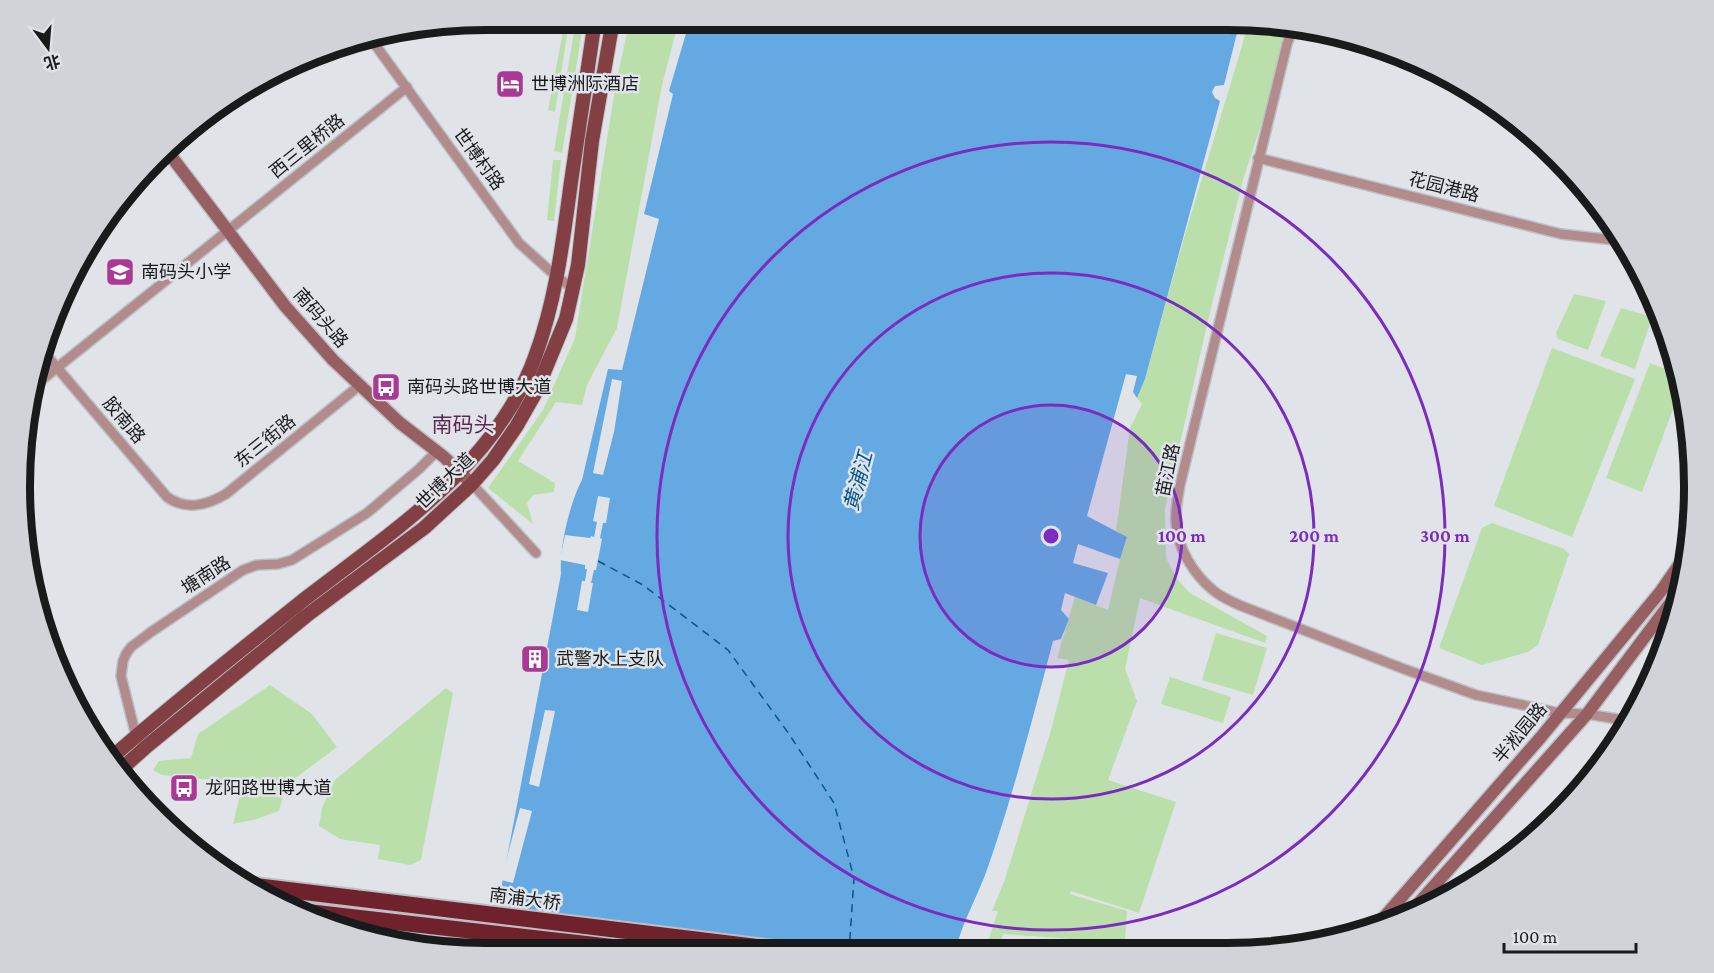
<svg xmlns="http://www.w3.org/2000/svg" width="1714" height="973" font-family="'Crimson Pro','Noto Sans SC',serif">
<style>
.green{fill:#badfaa}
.water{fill:#65a9e2}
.pier{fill:#e0e4e9}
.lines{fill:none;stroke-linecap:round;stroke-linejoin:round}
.ferry{stroke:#03588c;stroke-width:1.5;stroke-dasharray:8 6;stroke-linecap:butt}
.street-casing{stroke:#bcc0c4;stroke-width:12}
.secondary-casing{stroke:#bcc0c4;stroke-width:15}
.primary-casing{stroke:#bcc0c4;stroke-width:16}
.highway-casing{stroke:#bcc0c4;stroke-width:20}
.street{stroke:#b28b8c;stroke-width:9}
.secondary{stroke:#975f62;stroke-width:12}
.primary{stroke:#824044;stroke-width:14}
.highway{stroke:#6f222c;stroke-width:16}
.ring{fill:none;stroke:#7b2cbf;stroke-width:3}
.labels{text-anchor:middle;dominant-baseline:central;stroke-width:5;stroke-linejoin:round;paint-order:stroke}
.poi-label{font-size:18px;fill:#191a1c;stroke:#e0e4e9;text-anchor:start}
.street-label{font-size:18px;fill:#191a1c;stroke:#e0e4e9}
.water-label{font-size:20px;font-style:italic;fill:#03588c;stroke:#e0e4e9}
.quarter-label{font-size:21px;fill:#5f2854;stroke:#e0e4e9}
.rim{fill:none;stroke:#191a1c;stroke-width:8}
.centre{fill:#7b2cbf;stroke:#e0e4e9;stroke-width:3}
.ring-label{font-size:18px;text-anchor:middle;font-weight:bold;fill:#7b2cbf;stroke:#e0e4e9;stroke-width:5;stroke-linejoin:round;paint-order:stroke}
</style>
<rect width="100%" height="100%" fill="#e0e4e9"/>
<g class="green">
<polygon points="550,20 568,20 569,22 555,112 548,110 562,37 562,29"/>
<polygon points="630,20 679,20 662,85 617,328 587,385 582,405 556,402 518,461 555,483 554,492 533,495 527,503 533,524 488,488 543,410 575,338 616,83"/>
<polygon points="1248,21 1258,21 1293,27 1243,180 1210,312 1165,509 1166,558 1177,579 1190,593 1267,636 1265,643 1140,598 1125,669 1137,701 1108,780 1176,802 1139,913 1071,891 1070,894 1127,911 1125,943 1003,934 1001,942 989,939 998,911 992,911 1005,879 1051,730 1069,660 1057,658 1075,597 1108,610 1120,559 1127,537 1116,531 1130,428 1142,404 1137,398 1145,379 1183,241 1242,46"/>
<polygon points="574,32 582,32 562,153 554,151"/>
<polygon points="553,160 561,160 554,221 547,220"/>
<polygon points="1574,294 1606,301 1588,350 1558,339 1556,333"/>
<polygon points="1621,308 1652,317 1635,369 1600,356"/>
<polygon points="1552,348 1635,379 1572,537 1494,506"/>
<polygon points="1650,363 1679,374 1682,385 1642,492 1606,478"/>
<polygon points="1492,523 1564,549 1569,554 1538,645 1528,652 1482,665 1439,648 1482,528"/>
<polygon points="1216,633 1267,648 1253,695 1202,680"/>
<polygon points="1170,677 1231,697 1223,723 1161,704"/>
<polygon points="270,685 312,714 337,747 286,785 279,811 253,820 233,824 243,783 162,775 153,770 159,761 191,758 198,734"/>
<polygon points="446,688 453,693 421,860 410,865 378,859 380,845 340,839 319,826 322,808 335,780"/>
</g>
<path class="water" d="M690,20L1240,21L1224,85L1215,86L1212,92L1215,98L1220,101L1145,379L1137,398L1133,392L1137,376L1126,374L1087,516L1127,537L1120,559L1078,544L1073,563L1108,573L1096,605L1065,593L1061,610L1069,619L1061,639L1053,641C1033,717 1014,792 988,867C978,896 962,922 955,952H501L510,892L501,889L561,574C559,548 570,502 582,480L608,369L622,370L659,219L644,214L673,94L669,91Z"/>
<g class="pier">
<polygon points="612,379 622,381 614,432 603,475 593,473"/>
<polygon points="598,496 610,498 606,523 603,523 600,538 602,539 596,570 594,570 591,583 593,583 588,612 577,610 582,581 585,581 587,569 585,569 585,565 560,560 565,535 590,538 591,536 594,537 597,522 593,521"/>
<polygon points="545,710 555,711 539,787 529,784"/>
<polygon points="520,808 532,811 513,883 501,880"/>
<polygon points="505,907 874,952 562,952 499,945"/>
</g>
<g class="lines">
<polyline class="ferry" points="598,561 643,585 728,650 789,734 834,803 854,878 849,952"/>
<g class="street-casing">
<g id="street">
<path d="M1293,28L1287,44L1180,485C1178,497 1175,510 1176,522C1177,548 1194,575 1214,591C1221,597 1231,601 1239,605L1404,669L1476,695L1560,713L1587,714L1629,721"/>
<polyline points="371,39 519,243 558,278 573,288"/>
<polyline points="1258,158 1561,234 1623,241"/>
<path d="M42,350L167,497C187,511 207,505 226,494L360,385"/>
<polyline points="33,387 407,87"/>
<polyline points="472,484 536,553"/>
<polyline points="136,736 121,676 123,661 126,654 131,647 151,632 243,570 257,565 278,564 292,560 367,513 419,469 437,451"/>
<polyline points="1049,952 1062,951 1089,952"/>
</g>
</g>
<g class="secondary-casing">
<g id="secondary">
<polyline points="168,152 285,306 333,360 400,423 444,457 472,484"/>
<polyline points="1409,914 1587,714 1683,586"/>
<polyline points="1373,930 1541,737 1661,591 1688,552"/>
</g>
</g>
<g class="primary-casing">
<g id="primary">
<path d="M110,759C173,703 240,651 306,598C393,531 496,465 535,357C556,300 563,241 571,182C579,128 587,74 595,20"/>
<polyline points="118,772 147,746 306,616 424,528 472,484 493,460 516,427 536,392 566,319 578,265 592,141 613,20"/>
</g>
</g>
<g class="highway-casing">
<g id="highway">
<polyline points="247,885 799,952"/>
<polyline points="299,911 656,952"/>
</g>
</g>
<use href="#street" class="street"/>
<use href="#secondary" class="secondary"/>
<use href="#primary" class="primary"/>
<use href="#highway" class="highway"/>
</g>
<circle cx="1051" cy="536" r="131" fill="#7b2cbf" fill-opacity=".12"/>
<g class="ring">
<circle cx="1051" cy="536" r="131"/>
<circle cx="1051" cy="536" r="263"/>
<circle cx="1051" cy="536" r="394"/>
</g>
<defs>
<g id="hotel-square" transform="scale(1.5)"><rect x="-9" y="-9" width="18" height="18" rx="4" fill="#a93995" stroke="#e0e4e9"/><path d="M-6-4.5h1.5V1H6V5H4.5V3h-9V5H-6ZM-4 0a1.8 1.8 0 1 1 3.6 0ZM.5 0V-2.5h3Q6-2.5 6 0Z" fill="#fff"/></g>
<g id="school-square" transform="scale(1.5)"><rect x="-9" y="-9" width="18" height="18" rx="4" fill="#a93995" stroke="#e0e4e9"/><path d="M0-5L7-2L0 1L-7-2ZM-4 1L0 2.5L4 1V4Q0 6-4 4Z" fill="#fff"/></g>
<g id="bus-square" transform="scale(1.5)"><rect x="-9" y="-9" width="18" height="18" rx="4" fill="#a93995" stroke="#e0e4e9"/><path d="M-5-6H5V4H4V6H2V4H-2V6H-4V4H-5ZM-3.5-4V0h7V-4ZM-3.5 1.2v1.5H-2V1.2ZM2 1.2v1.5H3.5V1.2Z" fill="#fff"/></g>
<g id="building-square" transform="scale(1.5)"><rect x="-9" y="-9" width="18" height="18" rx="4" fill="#a93995" stroke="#e0e4e9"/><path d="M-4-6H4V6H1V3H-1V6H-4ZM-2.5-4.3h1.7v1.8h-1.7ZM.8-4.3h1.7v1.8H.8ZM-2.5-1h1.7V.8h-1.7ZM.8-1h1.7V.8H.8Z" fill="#fff"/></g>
</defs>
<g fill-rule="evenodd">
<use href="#hotel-square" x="510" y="84"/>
<use href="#school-square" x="120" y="272"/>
<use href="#bus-square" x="386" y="387"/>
<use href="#building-square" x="535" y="659"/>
<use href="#bus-square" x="184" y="788"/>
</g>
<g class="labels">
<g class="poi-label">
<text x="531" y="84">世博洲际酒店</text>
<text x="141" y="272">南码头小学</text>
<text x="407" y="387">南码头路世博大道</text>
<text x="556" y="659">武警水上支队</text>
<text x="205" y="788">龙阳路世博大道</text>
</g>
<g class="street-label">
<text transform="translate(307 146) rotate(-39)">西三里桥路</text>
<text transform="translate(479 159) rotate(54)">世博村路</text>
<text transform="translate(1444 187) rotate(14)">花园港路</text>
<text transform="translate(321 318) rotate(49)">南码头路</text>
<text transform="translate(124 420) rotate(50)">胶南路</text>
<text transform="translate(265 441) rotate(-39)">东三街路</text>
<text transform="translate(1168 470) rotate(-78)">苗江路</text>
<text transform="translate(445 481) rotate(-44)">世博大道</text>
<text transform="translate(206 575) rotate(-33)">塘南路</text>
<text transform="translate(1520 733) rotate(-50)">半淞园路</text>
<text transform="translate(525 899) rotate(7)">南浦大桥</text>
</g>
<g class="water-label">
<text transform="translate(858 481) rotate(-75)">黄浦江</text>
</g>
<g class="quarter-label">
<text x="463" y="425">南码头</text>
</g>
</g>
<path d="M0 0H1714V973H0ZM486 30H1228A456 456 0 0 1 1684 486V487A456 456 0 0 1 1228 943H486A456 456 0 0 1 30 487V486A456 456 0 0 1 486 30Z" fill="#d0d4d9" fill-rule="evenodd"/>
<path class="rim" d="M486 30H1228A456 456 0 0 1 1684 486V487A456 456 0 0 1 1228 943H486A456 456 0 0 1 30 487V486A456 456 0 0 1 486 30Z"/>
<circle cx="1051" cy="536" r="9" class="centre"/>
<g class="ring-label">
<text x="1182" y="542">100 m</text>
<text x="1314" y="542">200 m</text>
<text x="1445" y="542">300 m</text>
</g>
<g transform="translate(48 48) rotate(164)" stroke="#e0e4e9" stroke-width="4.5" paint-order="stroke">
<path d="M0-4.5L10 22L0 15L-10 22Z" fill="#191a1c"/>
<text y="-9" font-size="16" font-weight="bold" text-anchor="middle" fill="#191a1c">北</text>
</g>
<path d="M1504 943v9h132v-9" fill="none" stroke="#191a1c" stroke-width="3"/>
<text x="1513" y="943" font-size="18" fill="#191a1c" stroke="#e0e4e9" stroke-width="4.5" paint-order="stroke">100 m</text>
</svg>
